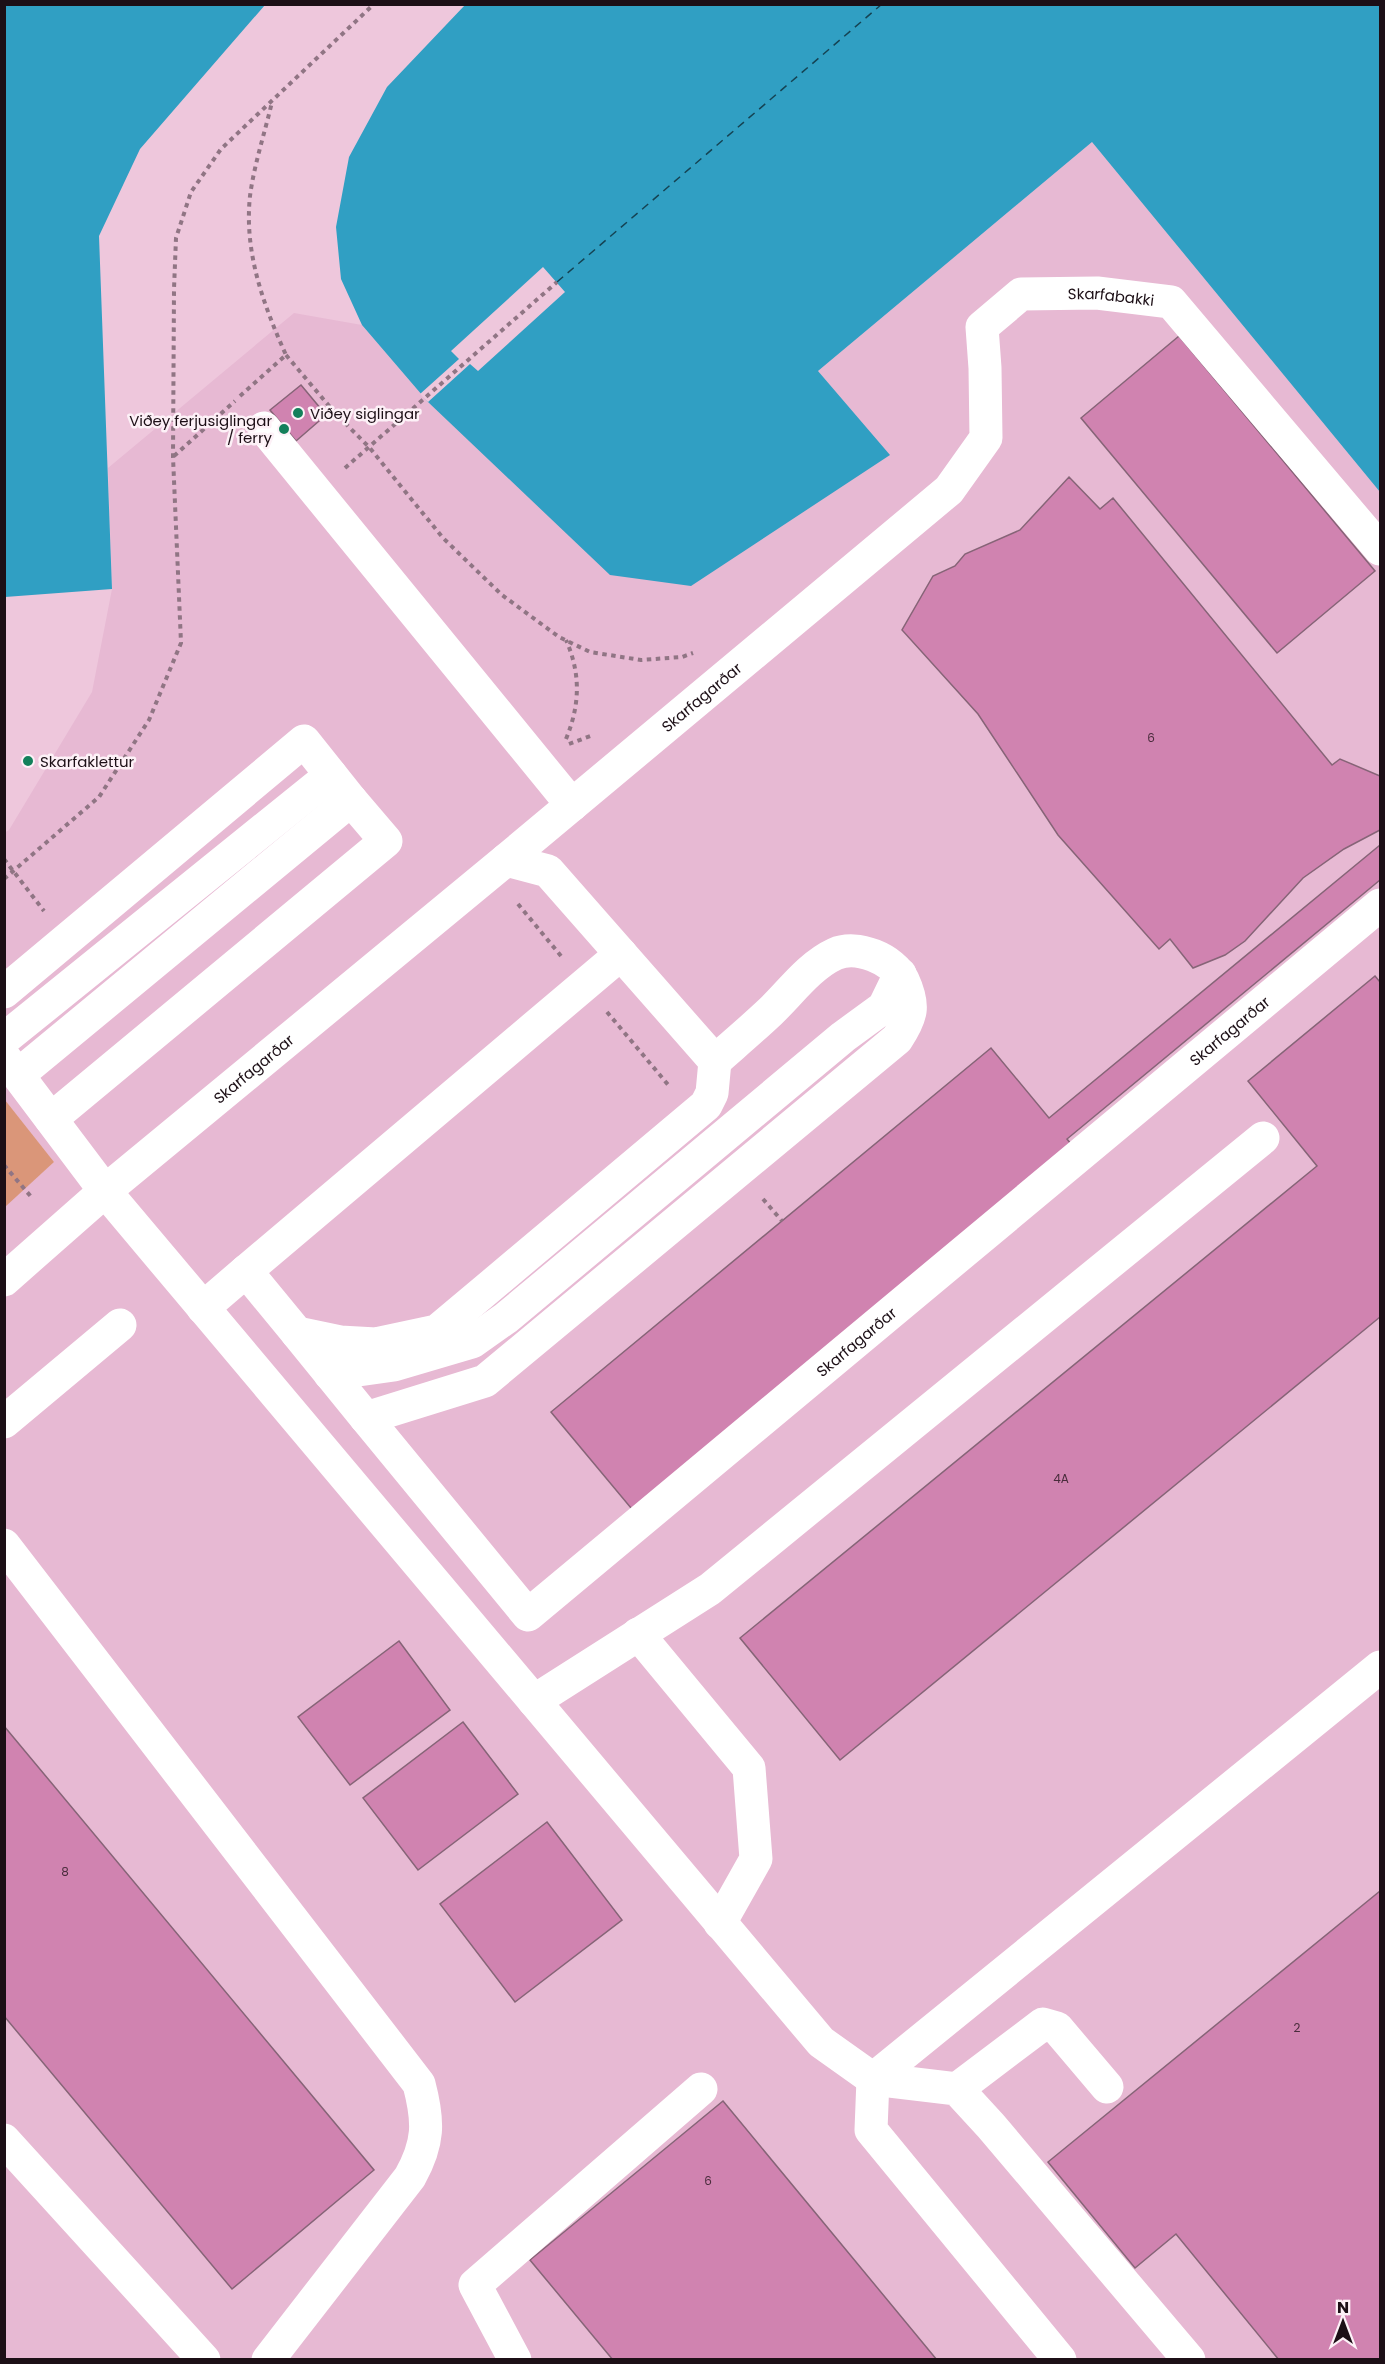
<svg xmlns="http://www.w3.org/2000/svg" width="1385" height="2364" font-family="Poppins,sans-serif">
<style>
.built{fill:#e7b9d3}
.green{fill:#da9679}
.water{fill:#309fc3}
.pier{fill:#eec7dc}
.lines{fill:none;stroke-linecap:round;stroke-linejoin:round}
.ferry{stroke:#154353;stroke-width:1.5;stroke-dasharray:8 6;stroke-linecap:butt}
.building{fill:#d083b0;stroke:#866477;stroke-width:1.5}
.path{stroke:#907584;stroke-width:4;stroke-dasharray:4.5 4.5;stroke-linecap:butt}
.minor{stroke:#fff;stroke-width:33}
.poi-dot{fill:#14805b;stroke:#fdf1f7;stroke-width:2}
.labels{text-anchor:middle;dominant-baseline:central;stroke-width:5;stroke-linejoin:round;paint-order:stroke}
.number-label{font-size:12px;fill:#492c3c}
.street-label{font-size:15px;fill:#1c0f16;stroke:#fdf1f7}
.poi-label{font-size:15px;fill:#1c0f16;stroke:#fdf1f7;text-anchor:start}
</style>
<rect width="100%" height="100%" fill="#eec7dc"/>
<polygon class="built" points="1092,142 1380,492 1380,2359 5,2359 4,1207 54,1162 5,1100 4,833 9,830 92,692 112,589 108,468 294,313 362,325 428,402 889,455 818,371"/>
<polygon class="green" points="5,1100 54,1162 5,1207"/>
<g class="water">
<polygon points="5,4 265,5 140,149 99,236 112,589 5,597"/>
<polygon points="465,5 1380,5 1380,492 1092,142 818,371 890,455 691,586 610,575 428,402 362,325 341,279 336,227 349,157 387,87"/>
</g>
<polygon class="pier" points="543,267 565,292 478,371 470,364 428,402 420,394 459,359 451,351"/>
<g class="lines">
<polyline class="ferry" points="557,282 882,4"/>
</g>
<g class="building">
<polygon points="1179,336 1375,571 1277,653 1081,418"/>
<polygon points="301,385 326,415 296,441 270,410"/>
<polygon points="1069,477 1100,509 1113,498 1332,765 1340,759 1380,776 1380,830 1344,849 1303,878 1245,941 1225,955 1193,968 1170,939 1159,949 1058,835 978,714 902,630 933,576 955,566 965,554 1020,530"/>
<polygon points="1380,845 1380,880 1067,1139 1076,1150 636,1514 551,1412 991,1048 1049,1118"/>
<polygon points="1375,976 1380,982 1380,1317 840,1760 740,1638 1317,1166 1248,1081"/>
<polygon points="399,1641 450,1710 350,1785 298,1717"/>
<polygon points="463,1722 518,1794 418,1870 363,1798"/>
<polygon points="4,1726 374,2170 232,2289 4,2016"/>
<polygon points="547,1822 622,1920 515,2002 440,1904"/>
<polygon points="1380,1891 1380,2360 1279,2360 1176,2234 1135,2268 1048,2162"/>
<polygon points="723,2101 937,2360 613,2360 530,2260"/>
</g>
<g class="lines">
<g class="path">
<polyline points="286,355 335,413 369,447 443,538 502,595 559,637 590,652 641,660 682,657 693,653"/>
<path d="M240,396L286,355C263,304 244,252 250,196C254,165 265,132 272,102"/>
<polyline points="174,456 235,401"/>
<polyline points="345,468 557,282"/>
<path d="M566,739C580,705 581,674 566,640"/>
<polyline points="569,744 593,735"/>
<polyline points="4,859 44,911"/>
<polyline points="4,879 99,797 149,720 181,643 173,457 174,289 176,238 191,192 221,149 374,4"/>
<polyline points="518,904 561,956"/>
<polyline points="607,1012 670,1087"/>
<polyline points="4,1165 33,1199"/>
<polyline points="763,1199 782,1221"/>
</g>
<g class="minor">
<polyline points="264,428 572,805"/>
<polyline points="4,992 304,741 351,800 18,1075"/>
<polyline points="4,1039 331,775"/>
<polyline points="4,1057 105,1191 821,2042 873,2079 957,2089 991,2126 1189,2360"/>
<polyline points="51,1119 386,841 351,800"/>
<polyline points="246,1271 621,954"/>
<path id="s1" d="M4,1280L105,1191L506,860L949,490L986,438L985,368L982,327L1021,294L1097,293L1171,302L1380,549"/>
<polyline points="203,1308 246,1271 297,1333 340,1342 376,1344 437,1331 706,1105 712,1093 715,1061 548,871 506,860"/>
<path d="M297,1333L366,1418L485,1381L897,1039C912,1016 915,1006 903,980C893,959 857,944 835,954C809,966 790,993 770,1012C752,1029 733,1045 715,1061"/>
<polyline points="330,1374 394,1365 472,1342 506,1318 843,1037 884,1007 900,974"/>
<path id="s2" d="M366,1418L528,1615L1380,905"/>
<polyline points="4,1422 120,1325"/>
<path d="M4,1545L419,2084C429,2122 429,2143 410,2177L268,2360"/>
<polyline points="638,1634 749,1768 756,1859 720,1923"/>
<polyline points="534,1701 710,1589 1263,1138"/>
<polyline points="957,2089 1043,2024 1057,2028 1107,2087"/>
<polyline points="4,2140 204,2360"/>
<polyline points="515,2360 475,2285 701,2089"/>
<polyline points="1060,2360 871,2130 873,2079 1380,1667"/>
</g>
</g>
<g class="poi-dot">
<circle cx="298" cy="413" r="6"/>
<circle cx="284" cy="429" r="6"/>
<circle cx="28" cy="761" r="6"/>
</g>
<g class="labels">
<g class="number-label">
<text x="1151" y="737">6</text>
<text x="1061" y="1478">4A</text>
<text x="65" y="1871">8</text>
<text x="1297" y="2027">2</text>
<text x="708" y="2180">6</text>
</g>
<g class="street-label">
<text stroke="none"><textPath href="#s1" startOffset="1548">Skarfabakki</textPath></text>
<text stroke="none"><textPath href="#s1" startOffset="909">Skarfagarðar</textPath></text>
<text stroke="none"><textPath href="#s2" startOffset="1168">Skarfagarðar</textPath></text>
<text stroke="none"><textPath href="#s1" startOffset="327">Skarfagarðar</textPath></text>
<text stroke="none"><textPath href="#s2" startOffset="682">Skarfagarðar</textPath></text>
</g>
<g class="poi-label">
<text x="310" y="413">Viðey siglingar</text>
<text x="272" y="420" text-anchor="end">Viðey ferjusiglingar<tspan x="272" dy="17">/ ferry</tspan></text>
<text x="40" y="761">Skarfaklettur</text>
</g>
</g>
<rect width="1385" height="2364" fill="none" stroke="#1c0f16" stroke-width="12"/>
<g transform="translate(1343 2322)" stroke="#fdf1f7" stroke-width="4.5" paint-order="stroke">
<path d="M0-4.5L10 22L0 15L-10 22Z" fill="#1c0f16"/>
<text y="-9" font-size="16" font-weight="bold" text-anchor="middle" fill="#1c0f16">N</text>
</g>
</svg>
